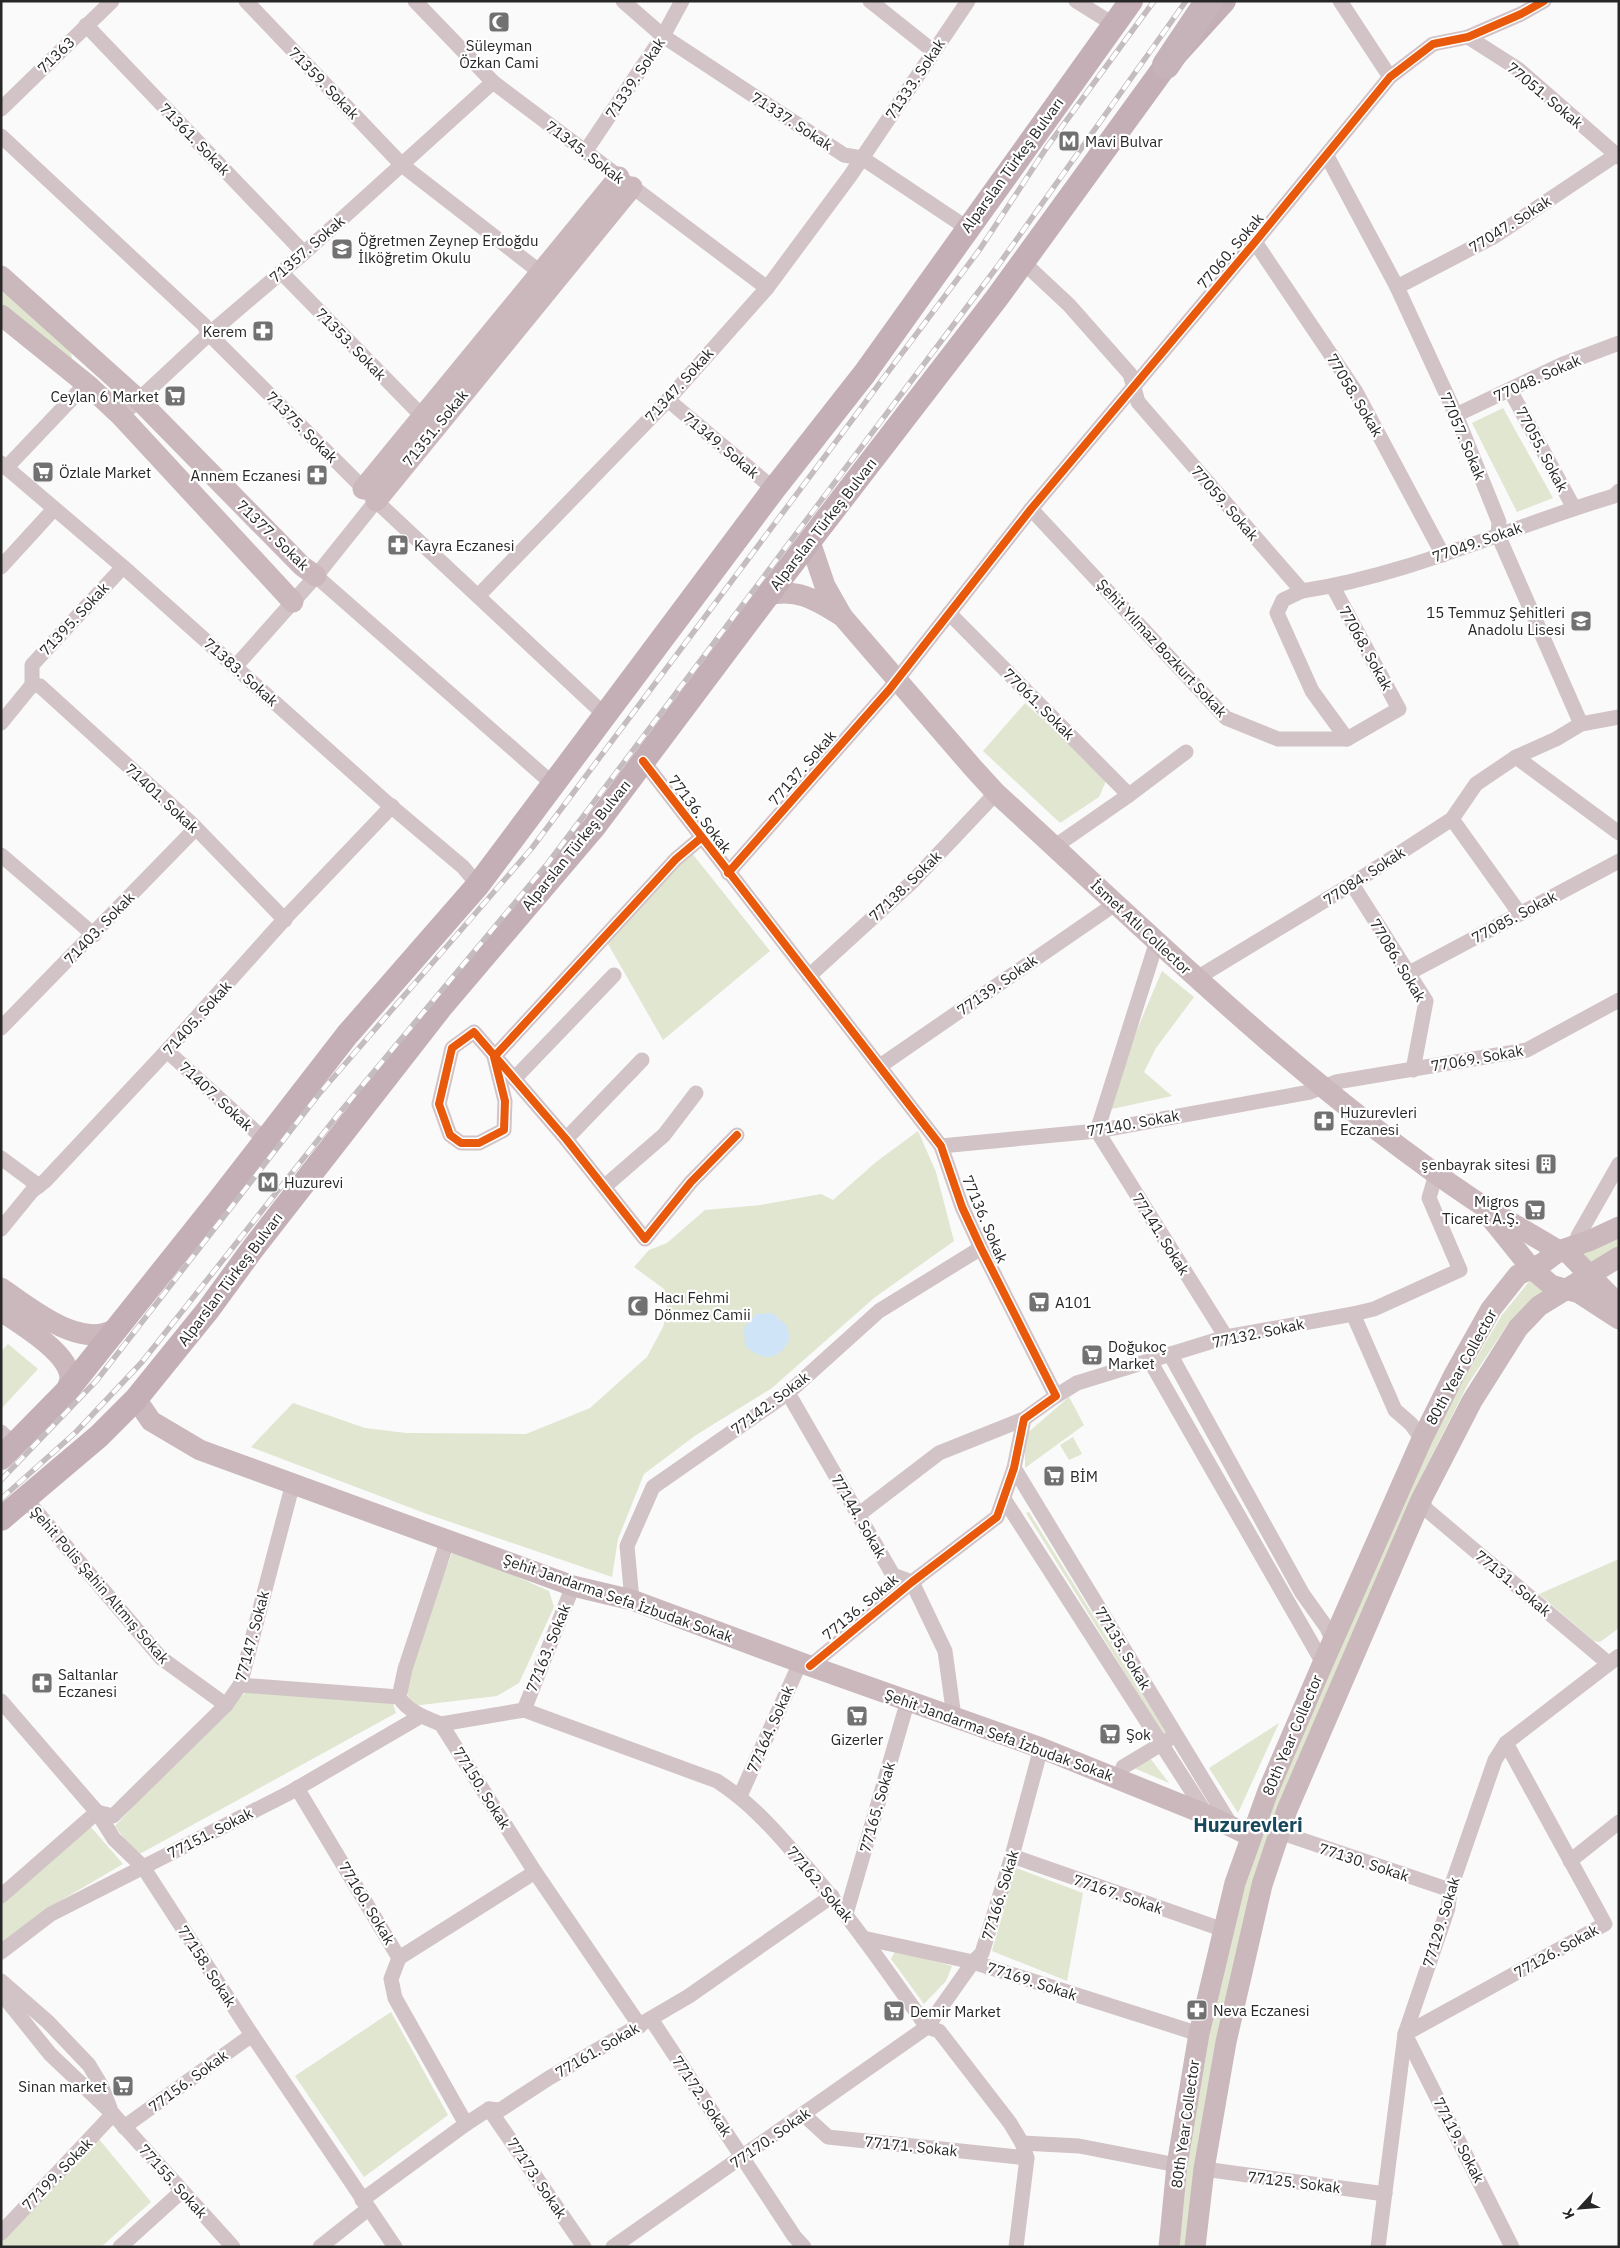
<svg xmlns="http://www.w3.org/2000/svg" width="1620" height="2248" font-family="'IBM Plex Sans',sans-serif">
<style>
.green{fill:#e0e6d0}
.water{fill:#cfe5f7}
.lines{fill:none;stroke-linecap:round;stroke-linejoin:round}
.street{stroke:#d2c3c7;stroke-width:15}
.secondary{stroke:#cab8bd;stroke-width:21}
.primary{stroke:#c3afb5;stroke-width:24}
.highway{stroke:#c5b3b9;stroke-width:28}
.rail-casing{stroke:#c4bcbe;stroke-width:5.5}
.rail{stroke:#fff;stroke-width:4;stroke-dasharray:11;stroke-linecap:butt}
.cycleway-casing{stroke:#fff;stroke-width:11}
.cycleway{stroke:#e8590c;stroke-width:8}
.labels{text-anchor:middle;dominant-baseline:central;stroke-width:4.5;stroke-linejoin:round;paint-order:stroke}
.poi-label{font-size:15px;fill:#272728;stroke:#fff;text-anchor:start}
.street-label{font-size:15px;fill:#272728;stroke:#fff}
.district-label{font-size:20px;font-weight:bold;fill:#18485b;stroke:#fff}
</style>
<rect width="100%" height="100%" fill="#fafafa"/>
<g class="green">
<polygon points="1,283 69,340 72,359 1,303"/>
<polygon points="1503,408 1553,498 1517,512 1472,423"/>
<polygon points="1025,703 1107,779 1099,797 1060,823 983,751"/>
<polygon points="691,852 770,951 663,1040 604,937"/>
<polygon points="1162,971 1194,997 1156,1048 1144,1072 1172,1096 1112,1109 1107,1100"/>
<polygon points="918,1131 936,1172 954,1241 874,1298 772,1388 696,1435 644,1474 618,1539 612,1577 427,1514 251,1447 293,1403 365,1428 406,1433 526,1434 590,1408 647,1357 663,1327 668,1310 664,1289 634,1267 649,1250 667,1243 705,1210 761,1205 821,1194 833,1200 876,1162"/>
<polygon points="1619,1235 1619,1251 1595,1266 1581,1252"/>
<polygon points="1531,1279 1544,1292 1508,1324 1468,1384 1425,1469 1286,1789 1187,2247 1179,2247 1189,2153 1209,2037 1249,1865 1279,1786 1419,1465 1463,1380 1502,1315"/>
<polygon points="8,1344 38,1369 1,1409 1,1352"/>
<polygon points="1069,1397 1084,1425 1025,1468 1025,1435"/>
<polygon points="1073,1437 1082,1454 1069,1460 1060,1445"/>
<polygon points="1029,1512 1167,1734 1164,1736 1026,1513"/>
<polygon points="452,1553 504,1571 549,1591 554,1607 519,1683 497,1696 412,1706 403,1682"/>
<polygon points="1619,1559 1619,1628 1600,1642 1594,1641 1539,1594"/>
<polygon points="247,1691 392,1700 396,1713 136,1856 115,1826 192,1743"/>
<polygon points="1279,1723 1238,1813 1209,1768"/>
<polygon points="1150,1758 1169,1783 1134,1768"/>
<polygon points="90,1826 123,1864 48,1908 1,1943 1,1905"/>
<polygon points="1016,1868 1083,1893 1067,1981 992,1951"/>
<polygon points="896,1950 952,1966 946,1981 924,2004 891,1959"/>
<polygon points="391,2012 448,2115 364,2177 295,2076"/>
<polygon points="98,2138 151,2202 101,2247 1,2247 1,2239"/>
</g>
<path class="water" d="M772,1313L787,1326L790,1339C778,1361 764,1362 745,1346L744,1328L756,1314Z"/>
<g class="lines">
<g class="street">
<polyline points="246,1 402,165 540,272"/>
<polyline points="415,1 493,82 767,288"/>
<polyline points="623,1 663,36 844,155 862,158 967,228"/>
<polyline points="870,1 933,51"/>
<polyline points="1076,1 1113,24"/>
<polyline points="1340,1 1390,77"/>
<polyline points="86,25 304,253"/>
<polyline points="1468,37 1518,69 1619,157"/>
<polyline points="1,109 112,1"/>
<polyline points="1,136 204,325 209,334 376,501 606,716"/>
<polyline points="585,152 663,36 682,1"/>
<polyline points="1327,156 1397,287 1456,415 1499,522 1498,535 1581,724"/>
<polyline points="1255,242 1356,392 1443,555"/>
<path d="M1023,262L1069,305L1130,374L1138,402L1302,591C1409,575 1510,527 1614,496L1619,491"/>
<polyline points="281,272 422,416"/>
<polyline points="1397,287 1495,236 1619,153"/>
<polyline points="1510,390 1574,508"/>
<polyline points="668,400 774,489"/>
<polyline points="1456,415 1563,364 1619,343"/>
<polyline points="121,416 209,334 304,253 493,82"/>
<polyline points="1,463 129,572 386,802 463,867 478,885"/>
<polyline points="6,468 82,388 89,386"/>
<polyline points="1031,509 1226,718 1278,739 1347,739 1399,709 1333,587"/>
<polyline points="1,567 54,509"/>
<polyline points="316,576 554,785"/>
<polyline points="1302,591 1283,600 1277,613 1312,691 1347,739"/>
<polyline points="478,596 664,404 767,288 850,176 968,1"/>
<polyline points="949,613 1129,795"/>
<polyline points="235,667 316,576 376,501"/>
<polyline points="32,685 40,686 191,823 285,920"/>
<polyline points="1,723 32,685 32,665 123,567"/>
<polyline points="1516,757 1619,833"/>
<polyline points="643,761 941,1146 962,1207 981,1248 1056,1396 1024,1419 1014,1468 997,1517 912,1582 810,1666"/>
<polyline points="1452,819 1520,914"/>
<polyline points="701,838 676,859 494,1057 505,1101 504,1130 479,1143 461,1143 450,1135 439,1104 452,1048 474,1032 566,1139 645,1239 691,1182 737,1135"/>
<polyline points="1054,847 1129,795 1186,752"/>
<polyline points="1,855 94,935"/>
<polyline points="728,873 889,690 1031,509 1255,242 1390,77 1433,44 1468,37 1521,14 1544,1"/>
<polyline points="1352,884 1426,1001 1413,1070"/>
<polyline points="1409,973 1619,861"/>
<polyline points="809,976 912,882 996,793"/>
<polyline points="1197,978 1352,884 1452,819 1476,784 1516,757 1556,739 1581,724 1619,717"/>
<polyline points="1,1028 196,828"/>
<polyline points="167,1051 266,1141"/>
<polyline points="880,1066 1115,904"/>
<polyline points="514,1079 614,975"/>
<polyline points="1097,1131 1226,1337"/>
<polyline points="1097,1131 1157,941"/>
<polyline points="566,1139 642,1060"/>
<polyline points="941,1146 1097,1131 1310,1092 1336,1082 1527,1050 1619,1000"/>
<polyline points="1,1158 39,1186"/>
<polyline points="604,1187 664,1135 696,1093"/>
<polyline points="1,1229 32,1191 45,1181 162,1056 290,913 392,806"/>
<polyline points="1581,1244 1578,1236 1619,1164"/>
<polyline points="1353,1314 1395,1410 1411,1424 1422,1439"/>
<polyline points="1170,1354 1302,1593 1327,1628 1333,1641"/>
<polyline points="1150,1361 1323,1663"/>
<polyline points="788,1393 893,1575 912,1582 945,1651 954,1717"/>
<polyline points="1056,1396 1077,1383 1226,1337 1353,1314 1374,1309 1460,1270 1429,1198 1436,1174"/>
<polyline points="1,1432 15,1445"/>
<polyline points="1014,1468 1232,1827"/>
<polyline points="25,1498 161,1658 226,1705"/>
<polyline points="1004,1499 1207,1815"/>
<polyline points="1421,1500 1427,1510 1608,1663"/>
<polyline points="858,1515 939,1453 1024,1419"/>
<polyline points="632,1600 627,1546 653,1487 788,1393 879,1311 981,1248"/>
<path d="M240,1685L399,1697C408,1712 426,1718 441,1724L535,1872L640,2026"/>
<polyline points="399,1697 405,1669 448,1539"/>
<polyline points="1,1701 97,1812 114,1839 143,1867 252,2035 395,2247"/>
<polyline points="524,1710 573,1586"/>
<path d="M441,1724L524,1710L717,1781C748,1801 771,1826 795,1854C844,1908 885,1968 927,2027L939,2031L1010,2123L1022,2143L1027,2158L1016,2247"/>
<polyline points="1506,1743 1605,1924 1405,2034 1512,2247"/>
<polyline points="1119,1779 1123,1767 1168,1740"/>
<polyline points="297,1788 399,1958 535,1872"/>
<polyline points="740,1796 800,1663"/>
<polyline points="1279,1832 1450,1890"/>
<polyline points="1012,1856 1224,1930"/>
<polyline points="1570,1861 1619,1822"/>
<polyline points="1,1896 97,1812 113,1816 226,1705 240,1685 293,1483"/>
<polyline points="846,1914 908,1700"/>
<polyline points="863,1938 973,1962 1199,2034"/>
<polyline points="1,1952 51,1914 289,1793 421,1716"/>
<polyline points="399,1958 391,1979 395,1998 466,2124"/>
<polyline points="1,1981 48,2022 89,2065 101,2085 110,2108"/>
<polyline points="1,1993 50,2054 113,2114 233,2247"/>
<polyline points="651,2019 794,2236 804,2247"/>
<polyline points="489,2109 584,2247"/>
<polyline points="804,2115 828,2137 1027,2158"/>
<polyline points="124,2127 252,2035"/>
<polyline points="1022,2143 1079,2146 1177,2165"/>
<polyline points="1204,2169 1385,2194"/>
<polyline points="362,2200 466,2124 489,2109 500,2110 549,2078 689,1996 832,1896"/>
<polyline points="1,2233 113,2114"/>
<polyline points="120,2247 182,2191"/>
<polyline points="320,2247 368,2209"/>
<polyline points="613,2247 927,2027 973,1962 982,1953 1012,1856 1041,1748"/>
<polyline points="1378,2247 1405,2034 1448,1908 1450,1890 1495,1760 1506,1743 1619,1656"/>
</g>
<g class="secondary">
<polyline points="1,276 138,399 302,566 316,576"/>
<polyline points="1,315 89,386 121,416 293,602"/>
<polyline points="363,489 619,177"/>
<polyline points="376,501 632,187"/>
<path d="M810,542L825,586L842,616L974,769L996,793C1150,934 1300,1083 1474,1200C1502,1218 1531,1234 1559,1251L1568,1253L1619,1305"/>
<path d="M768,595C799,588 817,601 842,616"/>
<polyline points="1489,1216 1531,1268 1551,1285 1579,1293 1619,1319"/>
<path d="M1,1288C31,1308 85,1355 121,1325"/>
<path d="M1,1311C20,1324 68,1352 70,1377C70,1382 67,1388 66,1392"/>
<polyline points="136,1399 151,1421 200,1450 573,1586 632,1600 810,1666 1041,1748 1207,1815 1251,1836"/>
<polyline points="1169,2247 1177,2165 1199,2034 1235,1883 1268,1791 1323,1663 1422,1439 1454,1375 1491,1309 1518,1275 1543,1263 1559,1251 1591,1240 1619,1227"/>
<polyline points="1195,2247 1204,2169 1226,2042 1262,1885 1287,1810 1421,1500 1472,1401 1518,1328 1539,1306 1619,1257"/>
</g>
<g class="primary">
<polyline points="1,1458 66,1392 220,1199 347,1035 478,885 774,489 865,373 1131,1"/>
<polyline points="1,1519 99,1436 136,1399 208,1310 251,1251 441,1007 594,827 768,595 996,299 1166,65 1224,1"/>
</g>
<polyline class="highway" points="1166,65 1209,1"/>
<g class="rail-casing">
<g id="rail">
<polyline points="1,1480 97,1380 319,1094 532,848 980,249 1047,147 1154,1"/>
<polyline points="1,1499 76,1432 142,1362 341,1111 548,863 997,267 1186,1"/>
</g>
</g>
<use href="#rail" class="rail"/>
<g class="cycleway-casing">
<g id="cycleway">
<polyline points="643,761 941,1146 962,1207 981,1248 1056,1396 1024,1419 1014,1468 997,1517 912,1582 810,1666"/>
<polyline points="701,838 676,859 494,1057 505,1101 504,1130 479,1143 461,1143 450,1135 439,1104 452,1048 474,1032 566,1139 645,1239 691,1182 737,1135"/>
<polyline points="728,873 889,690 1031,509 1255,242 1390,77 1433,44 1468,37 1521,14 1544,1"/>
</g>
</g>
<use href="#cycleway" class="cycleway"/>
</g>
<defs>
<g id="mosque-square" transform="scale(1.125)"><rect x="-9" y="-9" width="18" height="18" rx="4" fill="#717172" stroke="#fff"/><path d="M3.5-4.9A6 6 0 1 0 3.5 4.9A5 5 0 1 1 3.5-4.9Z" fill="#fff"/></g>
<g id="metro-square" transform="scale(1.125)"><rect x="-9" y="-9" width="18" height="18" rx="4" fill="#717172" stroke="#fff"/><path d="M-5.5 5V-5H-3L0 0L3-5H5.5V5H3V-.5L0 4L-3-.5V5Z" fill="#fff"/></g>
<g id="school-square" transform="scale(1.125)"><rect x="-9" y="-9" width="18" height="18" rx="4" fill="#717172" stroke="#fff"/><path d="M0-5L7-2L0 1L-7-2ZM-4 1L0 2.5L4 1V4Q0 6-4 4Z" fill="#fff"/></g>
<g id="pharmacy-square" transform="scale(1.125)"><rect x="-9" y="-9" width="18" height="18" rx="4" fill="#717172" stroke="#fff"/><path d="M-2-6h4v4h4v4h-4v4h-4v-4h-4v-4h4Z" fill="#fff"/></g>
<g id="supermarket-square" transform="scale(1.125)"><rect x="-9" y="-9" width="18" height="18" rx="4" fill="#717172" stroke="#fff"/><path d="M-6-5.5h2.5l.6 2H6L4.5 2H-2.5L-4.4-4H-6ZM-1.5 3.2a1.3 1.3 0 1 0 .1 0ZM3 3.2a1.3 1.3 0 1 0 .1 0Z" fill="#fff"/></g>
<g id="building-square" transform="scale(1.125)"><rect x="-9" y="-9" width="18" height="18" rx="4" fill="#717172" stroke="#fff"/><path d="M-4-6H4V6H1V3H-1V6H-4ZM-2.5-4.3h1.7v1.8h-1.7ZM.8-4.3h1.7v1.8H.8ZM-2.5-1h1.7V.8h-1.7ZM.8-1h1.7V.8H.8Z" fill="#fff"/></g>
</defs>
<g fill-rule="evenodd">
<use href="#mosque-square" x="499" y="22"/>
<use href="#metro-square" x="1069" y="141"/>
<use href="#school-square" x="342" y="249"/>
<use href="#pharmacy-square" x="263" y="331"/>
<use href="#supermarket-square" x="175" y="396"/>
<use href="#supermarket-square" x="43" y="472"/>
<use href="#pharmacy-square" x="317" y="475"/>
<use href="#pharmacy-square" x="398" y="545"/>
<use href="#school-square" x="1581" y="621"/>
<use href="#pharmacy-square" x="1324" y="1121"/>
<use href="#building-square" x="1546" y="1164"/>
<use href="#metro-square" x="268" y="1182"/>
<use href="#supermarket-square" x="1535" y="1210"/>
<use href="#supermarket-square" x="1039" y="1302"/>
<use href="#mosque-square" x="638" y="1306"/>
<use href="#supermarket-square" x="1092" y="1355"/>
<use href="#supermarket-square" x="1054" y="1476"/>
<use href="#pharmacy-square" x="42" y="1683"/>
<use href="#supermarket-square" x="857" y="1716"/>
<use href="#supermarket-square" x="1110" y="1734"/>
<use href="#pharmacy-square" x="1197" y="2010"/>
<use href="#supermarket-square" x="894" y="2011"/>
<use href="#supermarket-square" x="123" y="2086"/>
</g>
<g class="labels">
<g class="poi-label">
<text x="499" y="45" text-anchor="middle">Süleyman<tspan x="499" dy="17">Özkan Cami</tspan></text>
<text x="1085" y="141">Mavi Bulvar</text>
<text x="358" y="240">Öğretmen Zeynep Erdoğdu<tspan x="358" dy="17">İlköğretim Okulu</tspan></text>
<text x="247" y="331" text-anchor="end">Kerem</text>
<text x="159" y="396" text-anchor="end">Ceylan 6 Market</text>
<text x="59" y="472">Özlale Market</text>
<text x="301" y="475" text-anchor="end">Annem Eczanesi</text>
<text x="414" y="545">Kayra Eczanesi</text>
<text x="1565" y="612" text-anchor="end">15 Temmuz Şehitleri<tspan x="1565" dy="17">Anadolu Lisesi</tspan></text>
<text x="1340" y="1112">Huzurevleri<tspan x="1340" dy="17">Eczanesi</tspan></text>
<text x="1530" y="1164" text-anchor="end">şenbayrak sitesi</text>
<text x="284" y="1182">Huzurevi</text>
<text x="1519" y="1201" text-anchor="end">Migros<tspan x="1519" dy="17">Ticaret A.Ş.</tspan></text>
<text x="654" y="1297">Hacı Fehmi<tspan x="654" dy="17">Dönmez Camii</tspan></text>
<text x="1055" y="1302">A101</text>
<text x="1108" y="1346">Doğukoç<tspan x="1108" dy="17">Market</tspan></text>
<text x="1070" y="1476">BİM</text>
<text x="58" y="1674">Saltanlar<tspan x="58" dy="17">Eczanesi</tspan></text>
<text x="1126" y="1734">Şok</text>
<text x="857" y="1739" text-anchor="middle">Gizerler</text>
<text x="1213" y="2010">Neva Eczanesi</text>
<text x="910" y="2011">Demir Market</text>
<text x="107" y="2086" text-anchor="end">Sinan market</text>
</g>
<g class="street-label">
<text transform="translate(56 55) rotate(-44)">71363</text>
<text transform="translate(635 78) rotate(-56)">71339. Sokak</text>
<text transform="translate(915 79) rotate(-56)">71333. Sokak</text>
<text transform="translate(324 83) rotate(46)">71359. Sokak</text>
<text transform="translate(1545 95) rotate(40)">77051. Sokak</text>
<text transform="translate(792 121) rotate(33)">71337. Sokak</text>
<text transform="translate(195 139) rotate(46)">71361. Sokak</text>
<text transform="translate(585 152) rotate(37)">71345. Sokak</text>
<text transform="translate(1012 165) rotate(-54)">Alparslan Türkeş Bulvarı</text>
<text transform="translate(1510 224) rotate(-32)">77047. Sokak</text>
<text transform="translate(307 249) rotate(-41)">71357. Sokak</text>
<text transform="translate(1230 251) rotate(-50)">77060. Sokak</text>
<text transform="translate(351 344) rotate(46)">71353. Sokak</text>
<text transform="translate(1537 378) rotate(-24)">77048. Sokak</text>
<text transform="translate(679 385) rotate(-48)">71347. Sokak</text>
<text transform="translate(1355 395) rotate(59)">77058. Sokak</text>
<text transform="translate(302 427) rotate(45)">71375. Sokak</text>
<text transform="translate(435 428) rotate(-51)">71351. Sokak</text>
<text transform="translate(1463 436) rotate(67)">77057. Sokak</text>
<text transform="translate(721 445) rotate(40)">71349. Sokak</text>
<text transform="translate(1542 449) rotate(62)">77055. Sokak</text>
<text transform="translate(1225 503) rotate(49)">77059. Sokak</text>
<text transform="translate(823 524) rotate(-52)">Alparslan Türkeş Bulvarı</text>
<text transform="translate(273 535) rotate(44)">71377. Sokak</text>
<text transform="translate(1477 542) rotate(-19)">77049. Sokak</text>
<text transform="translate(74 619) rotate(-47)">71395. Sokak</text>
<text transform="translate(1162 648) rotate(47)">Şehit Yılmaz Bozkurt Sokak</text>
<text transform="translate(1366 648) rotate(61)">77068. Sokak</text>
<text transform="translate(241 672) rotate(42)">71383. Sokak</text>
<text transform="translate(1039 704) rotate(45)">77061. Sokak</text>
<text transform="translate(802 768) rotate(-49)">77137. Sokak</text>
<text transform="translate(162 798) rotate(43)">71401. Sokak</text>
<text transform="translate(700 814) rotate(53)">77136. Sokak</text>
<text transform="translate(576 845) rotate(-51)">Alparslan Türkeş Bulvarı</text>
<text transform="translate(1364 876) rotate(-33)">77084. Sokak</text>
<text transform="translate(905 886) rotate(-44)">77138. Sokak</text>
<text transform="translate(1514 917) rotate(-28)">77085. Sokak</text>
<text transform="translate(1141 927) rotate(43)">İsmet Atlı Collector</text>
<text transform="translate(99 928) rotate(-46)">71403. Sokak</text>
<text transform="translate(1398 960) rotate(59)">77086. Sokak</text>
<text transform="translate(997 985) rotate(-35)">77139. Sokak</text>
<text transform="translate(197 1018) rotate(-48)">71405. Sokak</text>
<text transform="translate(1477 1058) rotate(-10)">77069. Sokak</text>
<text transform="translate(216 1096) rotate(43)">71407. Sokak</text>
<text transform="translate(1133 1123) rotate(-10)">77140. Sokak</text>
<text transform="translate(985 1219) rotate(67)">77136. Sokak</text>
<text transform="translate(1161 1234) rotate(58)">77141. Sokak</text>
<text transform="translate(230 1279) rotate(-53)">Alparslan Türkeş Bulvarı</text>
<text transform="translate(1258 1333) rotate(-12)">77132. Sokak</text>
<text transform="translate(1461 1367) rotate(-61)">80th Year Collector</text>
<text transform="translate(770 1403) rotate(-37)">77142. Sokak</text>
<text transform="translate(859 1516) rotate(60)">77144. Sokak</text>
<text transform="translate(1513 1583) rotate(40)">77131. Sokak</text>
<text transform="translate(100 1585) rotate(49)">Şehit Polis Şahin Altmış Sokak</text>
<text transform="translate(618 1598) rotate(19)">Şehit Jandarma Sefa İzbudak Sokak</text>
<text transform="translate(860 1607) rotate(-40)">77136. Sokak</text>
<text transform="translate(252 1636) rotate(-75)">77147. Sokak</text>
<text transform="translate(548 1648) rotate(-68)">77163. Sokak</text>
<text transform="translate(1123 1648) rotate(59)">77135. Sokak</text>
<text transform="translate(770 1729) rotate(-66)">77164. Sokak</text>
<text transform="translate(999 1735) rotate(20)">Şehit Jandarma Sefa İzbudak Sokak</text>
<text transform="translate(1292 1735) rotate(-67)">80th Year Collector</text>
<text transform="translate(482 1788) rotate(58)">77150. Sokak</text>
<text transform="translate(877 1807) rotate(-74)">77165. Sokak</text>
<text transform="translate(210 1833) rotate(-27)">77151. Sokak</text>
<text transform="translate(1364 1862) rotate(18)">77130. Sokak</text>
<text transform="translate(820 1884) rotate(50)">77162. Sokak</text>
<text transform="translate(1118 1894) rotate(19)">77167. Sokak</text>
<text transform="translate(1000 1895) rotate(-73)">77166. Sokak</text>
<text transform="translate(367 1903) rotate(59)">77160. Sokak</text>
<text transform="translate(1441 1922) rotate(-73)">77129. Sokak</text>
<text transform="translate(1556 1951) rotate(-29)">77126. Sokak</text>
<text transform="translate(207 1966) rotate(57)">77158. Sokak</text>
<text transform="translate(1032 1981) rotate(18)">77169. Sokak</text>
<text transform="translate(597 2050) rotate(-30)">77161. Sokak</text>
<text transform="translate(188 2081) rotate(-36)">77156. Sokak</text>
<text transform="translate(702 2096) rotate(56)">77172. Sokak</text>
<text transform="translate(1185 2124) rotate(-82)">80th Year Collector</text>
<text transform="translate(770 2138) rotate(-35)">77170. Sokak</text>
<text transform="translate(1459 2140) rotate(63)">77119. Sokak</text>
<text transform="translate(911 2146) rotate(6)">77171. Sokak</text>
<text transform="translate(57 2174) rotate(-46)">77199. Sokak</text>
<text transform="translate(537 2178) rotate(56)">77173. Sokak</text>
<text transform="translate(173 2181) rotate(48)">77155. Sokak</text>
<text transform="translate(1294 2182) rotate(7)">77125. Sokak</text>
</g>
<g class="district-label">
<text x="1248" y="1824">Huzurevleri</text>
</g>
</g>
<rect width="1620" height="2248" fill="none" stroke="#272728" stroke-width="5"/>
<g transform="translate(1580 2208) rotate(244)" stroke="#ffffff" stroke-width="4" paint-order="stroke">
<path d="M0-4L9 19L0 12L-9 19Z" fill="#272728"/>
<text y="-8" font-size="14" font-weight="bold" text-anchor="middle" fill="#272728">K</text>
</g>
</svg>
